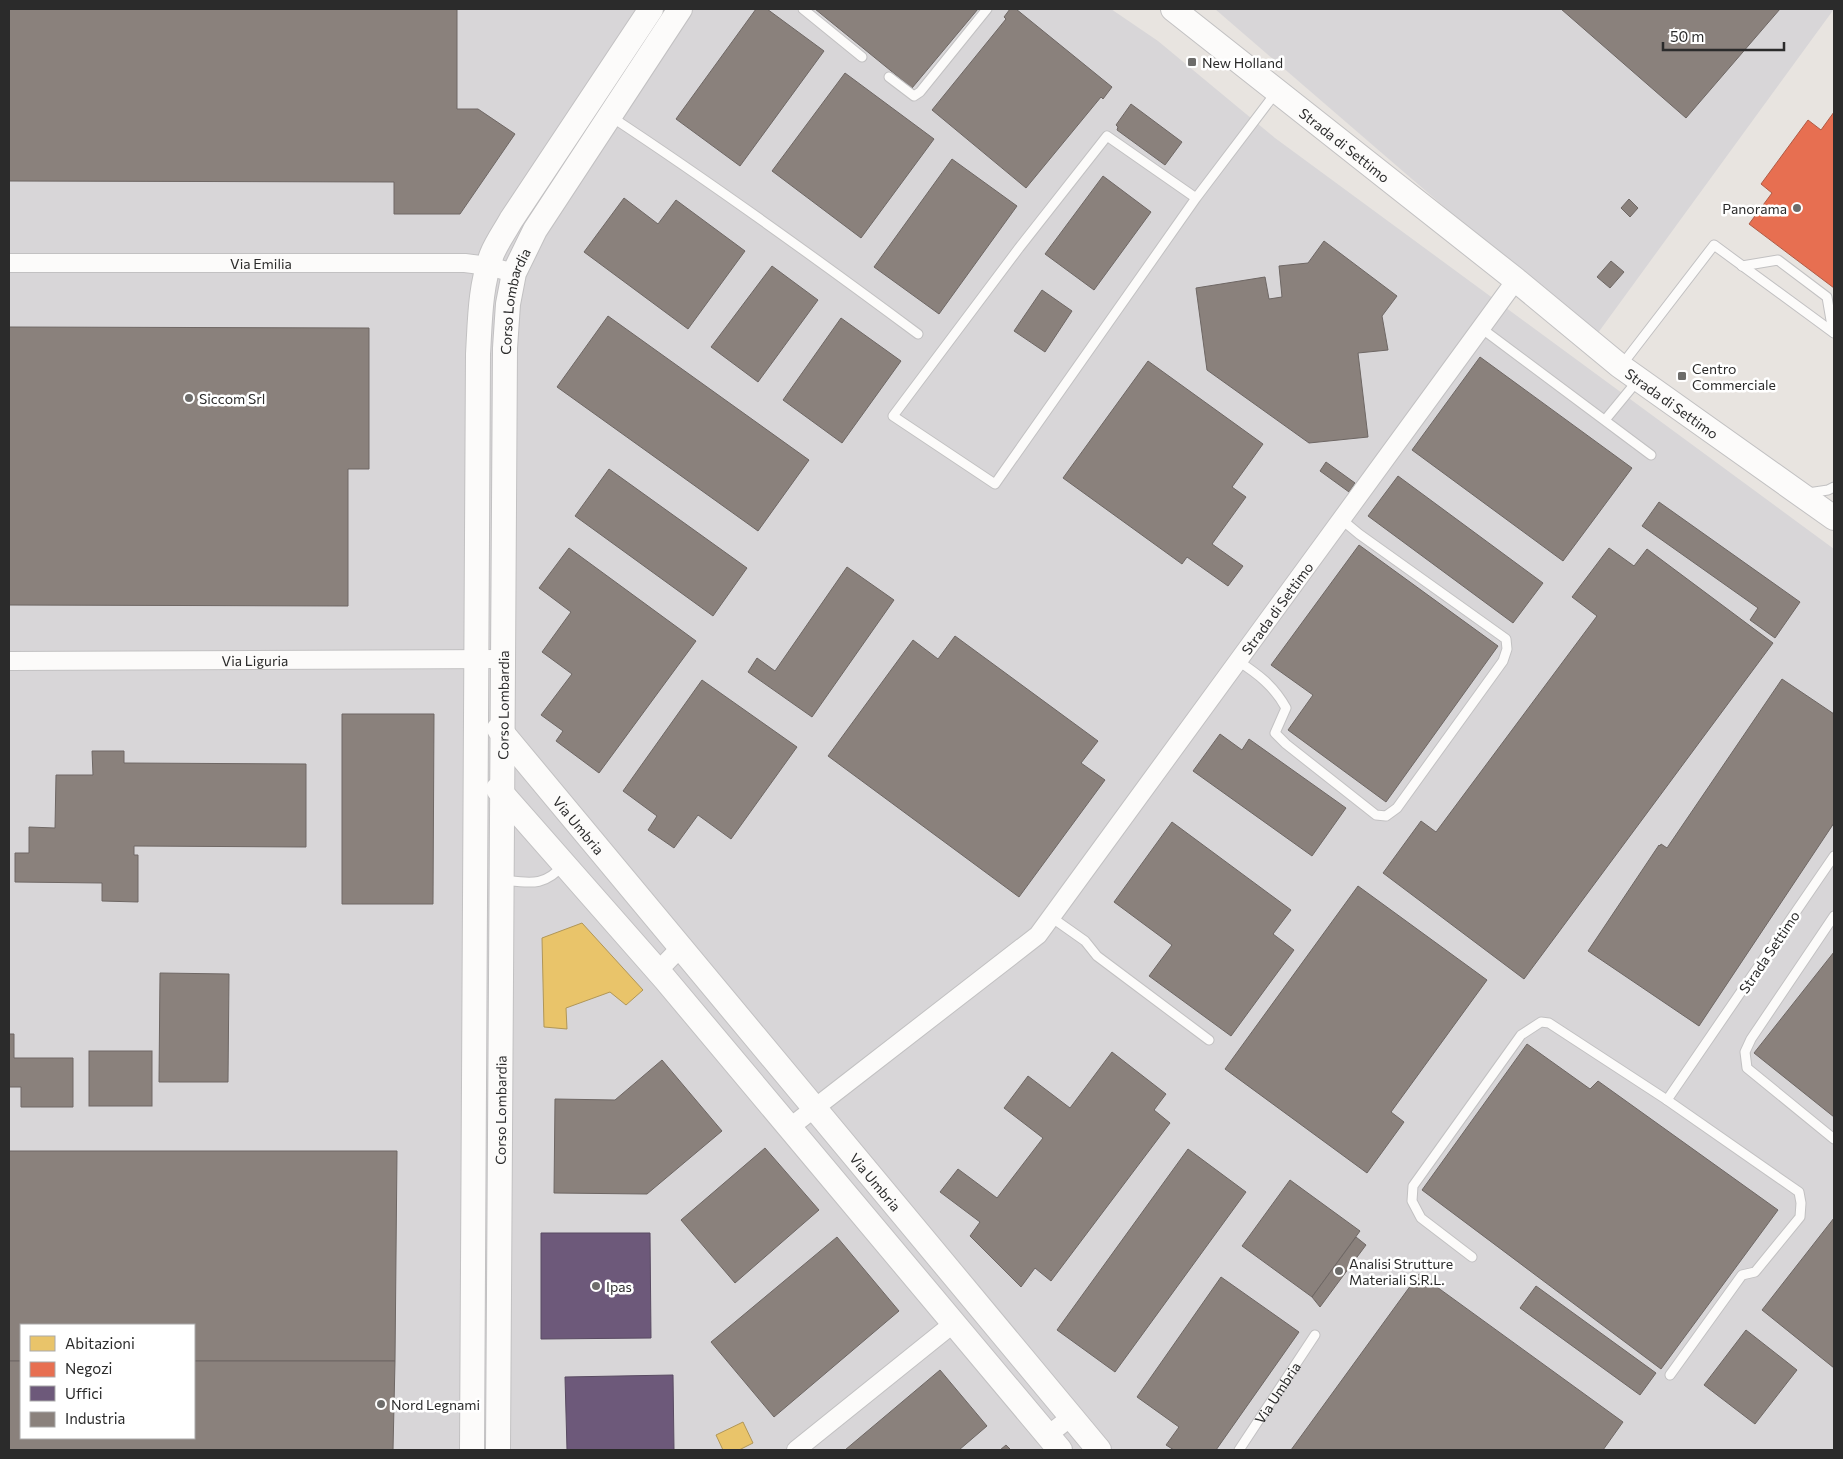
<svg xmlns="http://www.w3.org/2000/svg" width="1843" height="1459" font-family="Commissioner,sans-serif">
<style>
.industrial{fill:#d8d6d8;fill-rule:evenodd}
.homes{fill:#e9c46a;stroke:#b09657}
.shops{fill:#e76f51;stroke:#af5b46}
.offices{fill:#6d597a;stroke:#594b62}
.industry{fill:#8a817c;stroke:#6e6764}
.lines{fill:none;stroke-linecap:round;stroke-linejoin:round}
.lane-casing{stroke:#c2c1c2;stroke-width:11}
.street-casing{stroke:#c2c1c2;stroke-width:20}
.secondary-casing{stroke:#c2c1c2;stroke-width:26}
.lane{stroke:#fcfbfa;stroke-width:9}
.street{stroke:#fcfbfa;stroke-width:18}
.secondary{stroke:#fcfbfa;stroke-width:24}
.poi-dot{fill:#6d6c6a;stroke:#fff;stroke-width:2}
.labels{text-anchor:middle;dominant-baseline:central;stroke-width:5;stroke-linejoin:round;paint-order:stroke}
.poi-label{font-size:14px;fill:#2b2b2b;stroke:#fff;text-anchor:start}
.street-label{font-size:14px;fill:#2b2b2b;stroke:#fff}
</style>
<rect width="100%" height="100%" fill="#e8e4e0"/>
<g class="industrial">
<path d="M9,9H1111L1158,41L1275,138L1834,549V1450H9ZM21,1325H194V1438H21Z"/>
<polygon points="1215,9 1834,9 1595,337"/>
</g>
<g class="homes">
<polygon points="582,923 643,990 626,1005 610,992 566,1008 567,1029 544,1027 542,938"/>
<polygon points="743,1422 753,1443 739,1450 723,1450 716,1435"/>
</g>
<polygon class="shops" points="1834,112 1834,288 1749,224 1772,193 1761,184 1808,120 1821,130"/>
<g class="offices">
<polygon points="541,1233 650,1233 651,1338 541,1339"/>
<polygon points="673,1375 674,1450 567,1450 565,1377"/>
</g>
<g class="industry">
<polygon points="9,9 457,9 457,109 478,109 515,134 460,214 394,214 394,182 9,181"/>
<polygon points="756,9 767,9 824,51 740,166 676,119"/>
<polygon points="815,9 978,9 912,88"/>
<polygon points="1010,9 1016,9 1112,87 1103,99 1101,97 1026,188 932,110 1006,19 1004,17"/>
<polygon points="1561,9 1780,9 1686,118"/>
<polygon points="845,73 934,139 861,238 772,171"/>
<polygon points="1131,104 1182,142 1165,165 1117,130 1118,127 1116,125"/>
<polygon points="952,159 1017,206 939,314 874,267"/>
<polygon points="1103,176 1151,212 1094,290 1045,254"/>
<polygon points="624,198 658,224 676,200 745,251 688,329 584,252"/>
<polygon points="1629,199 1638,208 1630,217 1621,208"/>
<polygon points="1324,241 1397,296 1382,316 1388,350 1358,353 1368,437 1309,443 1207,370 1196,288 1265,277 1269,299 1282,297 1279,266 1308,263"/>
<polygon points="1611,261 1624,272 1610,288 1597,277"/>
<polygon points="772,266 818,300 758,382 711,347"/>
<polygon points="1042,290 1072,311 1045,352 1014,331"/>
<polygon points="608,316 809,460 758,531 557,387"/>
<polygon points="841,318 901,361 842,443 783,400"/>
<polygon points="9,327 369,328 369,469 348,469 348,606 9,605"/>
<polygon points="1480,357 1632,468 1563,561 1412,450"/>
<polygon points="1148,361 1263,444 1232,487 1246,497 1212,544 1243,566 1228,586 1187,557 1182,564 1063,478"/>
<polygon points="1326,462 1355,483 1349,492 1320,471"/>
<polygon points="609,469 747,568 713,616 575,516"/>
<polygon points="1398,476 1543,583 1513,623 1368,516"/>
<polygon points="1659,502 1800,602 1775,638 1750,620 1758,608 1642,526"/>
<polygon points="1359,545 1498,646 1386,802 1288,730 1313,695 1271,665"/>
<polygon points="569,548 696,641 599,773 556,741 563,731 541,715 572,674 542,652 571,612 539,588"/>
<polygon points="1609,548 1634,566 1647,549 1773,643 1524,979 1383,873 1421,821 1436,832 1597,616 1572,597"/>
<polygon points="847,567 894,600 812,717 748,672 757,658 775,671"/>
<polygon points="955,636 1098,741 1081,763 1105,780 1019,897 828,756 913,640 938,659"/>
<polygon points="1782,679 1834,714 1834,823 1699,1026 1588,951 1659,845 1660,846 1661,844 1667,848"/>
<polygon points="702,680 797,747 731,839 698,815 674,848 648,830 657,816 623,791"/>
<polygon points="342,714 434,714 433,904 342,904"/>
<polygon points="1220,734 1242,750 1249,739 1346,808 1312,856 1193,771"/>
<polygon points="92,751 124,751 124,763 306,764 306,847 134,846 134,855 138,855 138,902 102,901 102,883 15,882 15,853 29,853 29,827 55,828 56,775 93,775"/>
<polygon points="1172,822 1291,910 1273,934 1294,950 1231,1036 1149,976 1172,945 1114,902"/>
<polygon points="1358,886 1487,980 1391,1112 1404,1122 1367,1173 1225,1069"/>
<polygon points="1834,952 1834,1117 1754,1053"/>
<polygon points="160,973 229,974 228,1082 159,1082"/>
<polygon points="9,1034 14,1034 14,1058 73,1058 73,1107 21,1107 21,1087 9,1087"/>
<polygon points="1527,1044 1590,1089 1598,1081 1778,1210 1661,1369 1422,1190"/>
<rect x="89" y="1051" width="63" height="55"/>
<polygon points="1112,1052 1166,1094 1154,1110 1170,1123 1051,1281 1035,1268 1021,1287 970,1236 980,1222 940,1192 958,1169 997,1198 1043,1138 1004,1108 1028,1076 1070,1108"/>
<polygon points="662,1060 722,1131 647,1194 554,1193 555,1099 615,1100"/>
<polygon points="765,1148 819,1210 735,1283 681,1220"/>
<polygon points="1188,1149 1246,1192 1115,1372 1057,1330"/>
<polygon points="9,1151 397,1151 395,1361 194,1361 194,1325 21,1325 21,1361 9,1361"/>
<polygon points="1290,1180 1360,1231 1312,1297 1242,1246"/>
<polygon points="1834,1218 1834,1368 1762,1310"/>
<polygon points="837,1237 899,1311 774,1417 711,1342"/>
<polygon points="1356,1237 1366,1245 1320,1307 1312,1297"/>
<polygon points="1419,1274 1623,1422 1603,1450 1291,1450"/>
<polygon points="1221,1277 1299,1332 1216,1450 1174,1450 1166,1445 1179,1427 1137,1397"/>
<polygon points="1536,1286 1656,1373 1640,1395 1520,1308"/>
<polygon points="1746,1330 1797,1370 1755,1424 1704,1385"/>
<polygon points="9,1361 21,1361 21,1438 194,1438 194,1361 395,1361 393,1450 9,1450"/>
<polygon points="940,1370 987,1426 959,1450 845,1450"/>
<polygon points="1006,1445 1011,1450 1000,1450"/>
</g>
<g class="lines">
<g class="lane-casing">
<g id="lane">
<polyline points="803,9 862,57"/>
<polyline points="889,77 914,96 920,92 987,9"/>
<path d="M610,116C715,185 817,259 918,334"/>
<polyline points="1196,198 1107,136 1019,248 893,416 995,484 1196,198 1277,91"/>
<polyline points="1742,266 1778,260 1827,297 1833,332"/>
<polyline points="1481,328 1651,455"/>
<polyline points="1621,366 1714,245 1834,333"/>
<polyline points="1605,420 1638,380"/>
<polyline points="1808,493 1828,490 1834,487"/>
<path d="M1238,661C1258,674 1274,686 1286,708L1275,733L1286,744L1376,815L1386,816L1397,808L1503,661L1507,649L1506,639L1359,534L1341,519"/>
<path d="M503,880C530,883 545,887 564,864"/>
<polyline points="1834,916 1751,1039 1745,1052 1747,1068 1834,1139"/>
<polyline points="1051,917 1085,941 1097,956 1209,1040"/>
<polyline points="1472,1257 1421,1218 1412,1201 1413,1186 1521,1035 1541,1022 1549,1023 1667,1100"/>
<polyline points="1670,1375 1742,1275 1755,1272 1800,1217 1801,1203 1799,1192 1667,1100 1834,856"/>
<path id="s1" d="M1239,1450L1315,1335"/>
</g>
</g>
<g class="street-casing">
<g id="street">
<path id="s2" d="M9,263H465L488,266L514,273"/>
<path id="s3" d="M9,661L503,659"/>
<polyline points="658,971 680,948"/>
<path id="s4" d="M789,1128L1038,935L1516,280"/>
<polyline points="1048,1435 1071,1417"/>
<polyline points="796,1450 954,1323"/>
</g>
</g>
<g class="secondary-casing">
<g id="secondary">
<path id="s5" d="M1173,9L1516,280L1620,366L1834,518"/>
<path id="s6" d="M499,729L1099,1450"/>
<polyline points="498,789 665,979 1060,1450"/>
<path d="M472,1450L478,354C480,320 480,286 492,254C497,242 505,231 511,220L651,9"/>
<path id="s7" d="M498,1450L505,348L508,304L514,273L535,230L680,9"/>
</g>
</g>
<use href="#lane" class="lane"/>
<use href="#street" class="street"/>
<use href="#secondary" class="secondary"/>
</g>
<g class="poi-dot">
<rect x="1187" y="57" width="10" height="10" rx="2.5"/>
<circle cx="1797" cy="208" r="5"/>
<rect x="1677" y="371" width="10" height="10" rx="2.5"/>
<circle cx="189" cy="398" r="5"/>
<circle cx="1339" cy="1271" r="5"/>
<circle cx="596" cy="1286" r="5"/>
<circle cx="381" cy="1404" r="5"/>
</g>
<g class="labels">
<g class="poi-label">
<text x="1202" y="62">New Holland</text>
<text x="1787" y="208" text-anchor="end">Panorama</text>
<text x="1692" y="368">Centro<tspan x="1692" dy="16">Commerciale</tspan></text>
<text x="199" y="398">Siccom Srl</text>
<text x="1349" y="1263">Analisi Strutture<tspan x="1349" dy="16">Materiali S.R.L.</tspan></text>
<text x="606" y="1286">Ipas</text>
<text x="391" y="1404">Nord Legnami</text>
</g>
<g class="street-label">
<text stroke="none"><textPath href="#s5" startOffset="219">Strada di Settimo</textPath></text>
<text stroke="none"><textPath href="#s2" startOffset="252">Via Emilia</textPath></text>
<text stroke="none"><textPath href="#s7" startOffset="1150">Corso Lombardia</textPath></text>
<text stroke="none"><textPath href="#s5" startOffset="636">Strada di Settimo</textPath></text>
<text stroke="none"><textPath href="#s4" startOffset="720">Strada di Settimo</textPath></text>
<text stroke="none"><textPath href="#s3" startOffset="246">Via Liguria</textPath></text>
<text stroke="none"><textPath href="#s7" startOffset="745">Corso Lombardia</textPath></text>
<text stroke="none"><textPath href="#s6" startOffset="125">Via Umbria</textPath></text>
<text transform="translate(1769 952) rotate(-56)">Strada Settimo</text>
<text stroke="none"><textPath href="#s7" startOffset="340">Corso Lombardia</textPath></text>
<text stroke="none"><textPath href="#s6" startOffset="589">Via Umbria</textPath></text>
<text stroke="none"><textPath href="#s1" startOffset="69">Via Umbria</textPath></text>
</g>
</g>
<rect width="1843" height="1459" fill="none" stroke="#2b2b2b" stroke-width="20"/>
<rect x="20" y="1324" width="175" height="115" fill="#ffffff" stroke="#aaaaaa"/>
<rect x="30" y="1336" width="25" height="15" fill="#e9c46a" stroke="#aaaaaa"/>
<text x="65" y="1349" font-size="15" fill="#2b2b2b">Abitazioni</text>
<rect x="30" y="1362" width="25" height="15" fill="#e76f51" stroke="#aaaaaa"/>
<text x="65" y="1374" font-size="15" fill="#2b2b2b">Negozi</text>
<rect x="30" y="1386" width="25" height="15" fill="#6d597a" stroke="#aaaaaa"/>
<text x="65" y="1399" font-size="15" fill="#2b2b2b">Uffici</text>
<rect x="30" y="1412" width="25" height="15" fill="#8a817c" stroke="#aaaaaa"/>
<text x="65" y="1424" font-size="15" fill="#2b2b2b">Industria</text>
<path d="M1663 42v8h121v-8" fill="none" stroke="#2b2b2b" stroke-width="2.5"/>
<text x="1670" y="42" font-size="15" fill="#2b2b2b" stroke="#ffffff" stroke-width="4" paint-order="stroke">50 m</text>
</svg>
